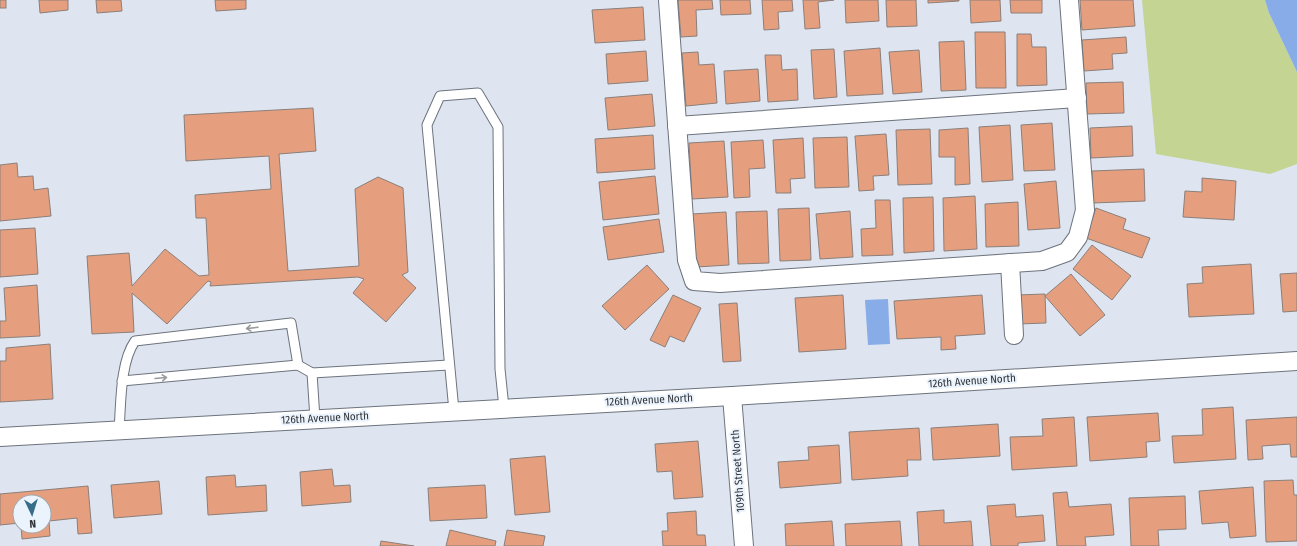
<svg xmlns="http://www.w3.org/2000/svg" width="1297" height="546" font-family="'Fira Sans Condensed',sans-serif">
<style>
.green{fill:#c4d493}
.water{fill:#87ace8}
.building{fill:#e69f7e;stroke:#8b7f7a}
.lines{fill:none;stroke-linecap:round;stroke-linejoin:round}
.service-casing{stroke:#6d737d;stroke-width:11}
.minor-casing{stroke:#6d737d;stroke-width:20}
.service{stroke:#fff;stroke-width:9}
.minor{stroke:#fff;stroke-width:18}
.oneway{stroke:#989a9c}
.labels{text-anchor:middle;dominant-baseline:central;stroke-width:4;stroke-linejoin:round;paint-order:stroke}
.street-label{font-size:11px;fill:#313438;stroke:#ebf3fd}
</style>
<rect width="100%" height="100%" fill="#dee5f0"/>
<polygon class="green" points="1142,0 1265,0 1269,13 1297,72 1297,164 1270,174 1156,154"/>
<g class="water">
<polygon points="1265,0 1297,0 1297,72 1269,13"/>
<polygon points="888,299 890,344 868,345 865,300"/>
</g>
<g class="building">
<rect x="0" y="0" width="6" height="8"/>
<polygon points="39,0 68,0 68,10 40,13"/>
<polygon points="96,0 121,0 122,11 97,13"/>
<polygon points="215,0 246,0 246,9 216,11"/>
<polygon points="678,0 712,0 713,9 696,10 697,36 681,37"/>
<polygon points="720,0 750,0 751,14 721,15"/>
<polygon points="762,0 792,0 793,11 778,12 779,29 764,30"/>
<polygon points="803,0 834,0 818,2 820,28 805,29"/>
<polygon points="845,0 878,0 879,21 846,23"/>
<polygon points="886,0 916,0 917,26 887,27"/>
<polygon points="928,0 959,0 959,1 928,3"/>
<polygon points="970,0 1000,0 1001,21 971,23"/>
<polygon points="1010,0 1042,0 1042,13 1011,13"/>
<polygon points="1080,0 1133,0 1135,26 1082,30"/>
<polygon points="643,7 645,40 595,43 592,10"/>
<polygon points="975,32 1005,32 1006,88 976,88"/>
<polygon points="1017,34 1031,34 1032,47 1046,47 1047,85 1017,86"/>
<polygon points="1126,37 1127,53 1112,54 1113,69 1084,71 1082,40"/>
<polygon points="964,41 966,90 941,91 939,42"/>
<polygon points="880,48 883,94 847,96 844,51"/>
<polygon points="834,49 837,97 814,99 811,50"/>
<polygon points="919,50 922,92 893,94 889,52"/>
<polygon points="646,51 648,81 608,84 606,54"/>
<polygon points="698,52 699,65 714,64 717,103 686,106 682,53"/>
<polygon points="765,55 781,55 782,70 797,69 798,100 768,102"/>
<polygon points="758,69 760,101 726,104 724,71"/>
<polygon points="1123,82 1124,113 1087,114 1086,83"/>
<polygon points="652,94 655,126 608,130 605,98"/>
<polygon points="313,108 316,151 279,154 288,271 359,266 355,189 378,177 403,188 408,272 402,275 416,288 386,322 353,293 364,279 358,277 210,286 211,282 208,281 167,324 132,293 134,332 92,334 87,256 129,253 132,286 165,249 199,276 209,275 206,218 196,218 195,195 271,189 269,156 186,161 184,115"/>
<polygon points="1052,123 1055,170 1024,171 1021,125"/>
<polygon points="1010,125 1013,180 982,182 979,127"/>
<polygon points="1132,126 1133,156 1091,158 1090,128"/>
<polygon points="968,128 970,184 955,185 955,157 939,157 939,130"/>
<polygon points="930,129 932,184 898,185 896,130"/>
<polygon points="886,134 889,175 873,176 874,190 859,191 855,136"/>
<polygon points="653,135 655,169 597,173 595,139"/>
<polygon points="847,137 849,187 815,188 813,138"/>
<polygon points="803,138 805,178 790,179 791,193 776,193 773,140"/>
<polygon points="763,140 765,168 749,169 750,197 734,198 731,142"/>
<polygon points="724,141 728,197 692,199 689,143"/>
<polygon points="17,163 18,177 33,176 34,190 48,188 51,216 0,221 0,165"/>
<polygon points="1144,169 1145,201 1093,203 1092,171"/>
<polygon points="655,176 659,214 603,220 599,182"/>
<polygon points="1202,178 1236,181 1234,220 1183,217 1185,191 1202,192"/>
<polygon points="1056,181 1060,228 1028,230 1024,184"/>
<polygon points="975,196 977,249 944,251 943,198"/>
<polygon points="933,197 934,251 904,253 903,198"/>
<polygon points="875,200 890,200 893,255 862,256 861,229 876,228"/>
<polygon points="1018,202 1019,246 986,247 985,204"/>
<polygon points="809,208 811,260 780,261 778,209"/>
<polygon points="1096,208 1126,219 1123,229 1150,238 1142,258 1086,238"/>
<polygon points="767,211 769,263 738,264 736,212"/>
<polygon points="850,211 853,257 820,259 816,214"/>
<polygon points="726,212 729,265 696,267 692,214"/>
<polygon points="659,219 664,252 608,260 603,227"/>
<polygon points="35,228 38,274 0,277 0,230"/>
<polygon points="1092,245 1131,276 1112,300 1073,269"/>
<polygon points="1251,264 1254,314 1189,317 1187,284 1203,283 1202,267"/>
<polygon points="647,265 669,289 625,330 602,306"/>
<polygon points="1297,273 1297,311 1283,312 1280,274"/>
<polygon points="1071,274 1105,315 1080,336 1045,296"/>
<polygon points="37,285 40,336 0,338 0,321 6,321 4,288"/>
<polygon points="1045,294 1046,323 1018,324 1017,295"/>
<polygon points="673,295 701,308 684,342 670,336 665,347 650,340"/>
<polygon points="843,295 846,349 799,352 795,298"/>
<polygon points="982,295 985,334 955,336 956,349 941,350 941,337 897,339 894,301"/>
<polygon points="737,303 741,361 723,362 719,304"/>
<polygon points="50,344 53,399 0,402 0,361 6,361 6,348"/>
<polygon points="1233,407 1236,459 1174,463 1172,436 1203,435 1202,409"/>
<polygon points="1158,413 1160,441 1146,442 1147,457 1090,461 1087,417"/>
<polygon points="1074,417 1077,466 1012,470 1010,437 1043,436 1042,419"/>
<polygon points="1297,417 1297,457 1291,457 1290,444 1262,446 1263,459 1248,460 1246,420"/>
<polygon points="998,424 1000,456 933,460 931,428"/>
<polygon points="919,428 921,460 907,460 908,476 852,480 849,432"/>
<polygon points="698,441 703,497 674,499 672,471 657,472 655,444"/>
<polygon points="839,445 841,483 780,488 778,462 809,460 808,447"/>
<polygon points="545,456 550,512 515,515 510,459"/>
<polygon points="332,469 334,486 350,485 351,502 302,506 300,472"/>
<polygon points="235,475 236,487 266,485 267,511 208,515 206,477"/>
<polygon points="1293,480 1294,495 1297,495 1297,541 1266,542 1264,481"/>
<polygon points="159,481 162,514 114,518 111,485"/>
<polygon points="485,485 487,518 430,521 428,488"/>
<polygon points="88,486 92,533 78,534 77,518 49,521 50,536 22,539 21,526 44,526 44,502 20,502 20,523 0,525 0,494"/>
<polygon points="1253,487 1256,536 1230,538 1228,522 1202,524 1199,491"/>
<polygon points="1067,492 1069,507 1111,504 1114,535 1085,537 1086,546 1057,546 1053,493"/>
<polygon points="1185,496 1186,529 1158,530 1159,546 1131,546 1129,498"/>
<polygon points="1015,504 1016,517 1043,515 1045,541 1018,543 1018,546 991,546 987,506"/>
<polygon points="944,510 944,523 971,521 973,546 919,546 917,512"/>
<polygon points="696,511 697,535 705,535 706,546 663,546 662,531 668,531 667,513"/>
<polygon points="832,521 834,546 786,546 785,524"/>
<polygon points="900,521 902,546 846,546 845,524"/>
<polygon points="450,530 496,541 495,546 446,546"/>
<polygon points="507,530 545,536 543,546 504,546"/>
<polygon points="381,541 414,546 380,546"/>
</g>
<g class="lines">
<g class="service-casing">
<g id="service">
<polyline points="122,381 298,365 312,373"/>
<polyline points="454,411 427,125 440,96 478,93 498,127 500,369 504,408"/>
<polyline points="315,419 312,373 449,365"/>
<path d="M119,430C121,404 120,362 135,341L291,323L298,365"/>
</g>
</g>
<g class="minor-casing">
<g id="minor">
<polyline points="668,0 687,260 694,281 720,283 1042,261 1067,252 1078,237 1085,210 1069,0"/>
<polyline points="677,126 1077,98"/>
<polyline points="1010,263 1014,335"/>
<polyline points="732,396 744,546"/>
<polyline points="0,437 732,396 1297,361"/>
</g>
</g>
<use href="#service" class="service"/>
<use href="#minor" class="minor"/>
</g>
<defs><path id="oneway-shaft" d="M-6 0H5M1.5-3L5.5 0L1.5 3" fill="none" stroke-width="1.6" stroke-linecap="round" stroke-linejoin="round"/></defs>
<g class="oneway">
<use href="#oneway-shaft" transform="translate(252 328) rotate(173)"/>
<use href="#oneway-shaft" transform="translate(161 378) rotate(-5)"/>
</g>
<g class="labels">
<g class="street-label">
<text transform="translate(972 381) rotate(-4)">126th Avenue North</text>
<text transform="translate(649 400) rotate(-3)">126th Avenue North</text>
<text transform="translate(325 418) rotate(-3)">126th Avenue North</text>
<text transform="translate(738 471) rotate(-94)">109th Street North</text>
</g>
</g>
<g transform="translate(32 514) rotate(176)"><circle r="19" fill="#ebf3fd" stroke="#a1a7ae"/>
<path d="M0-3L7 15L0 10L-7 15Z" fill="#376d88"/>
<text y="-6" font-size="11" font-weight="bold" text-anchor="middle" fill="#313438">N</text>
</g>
</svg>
